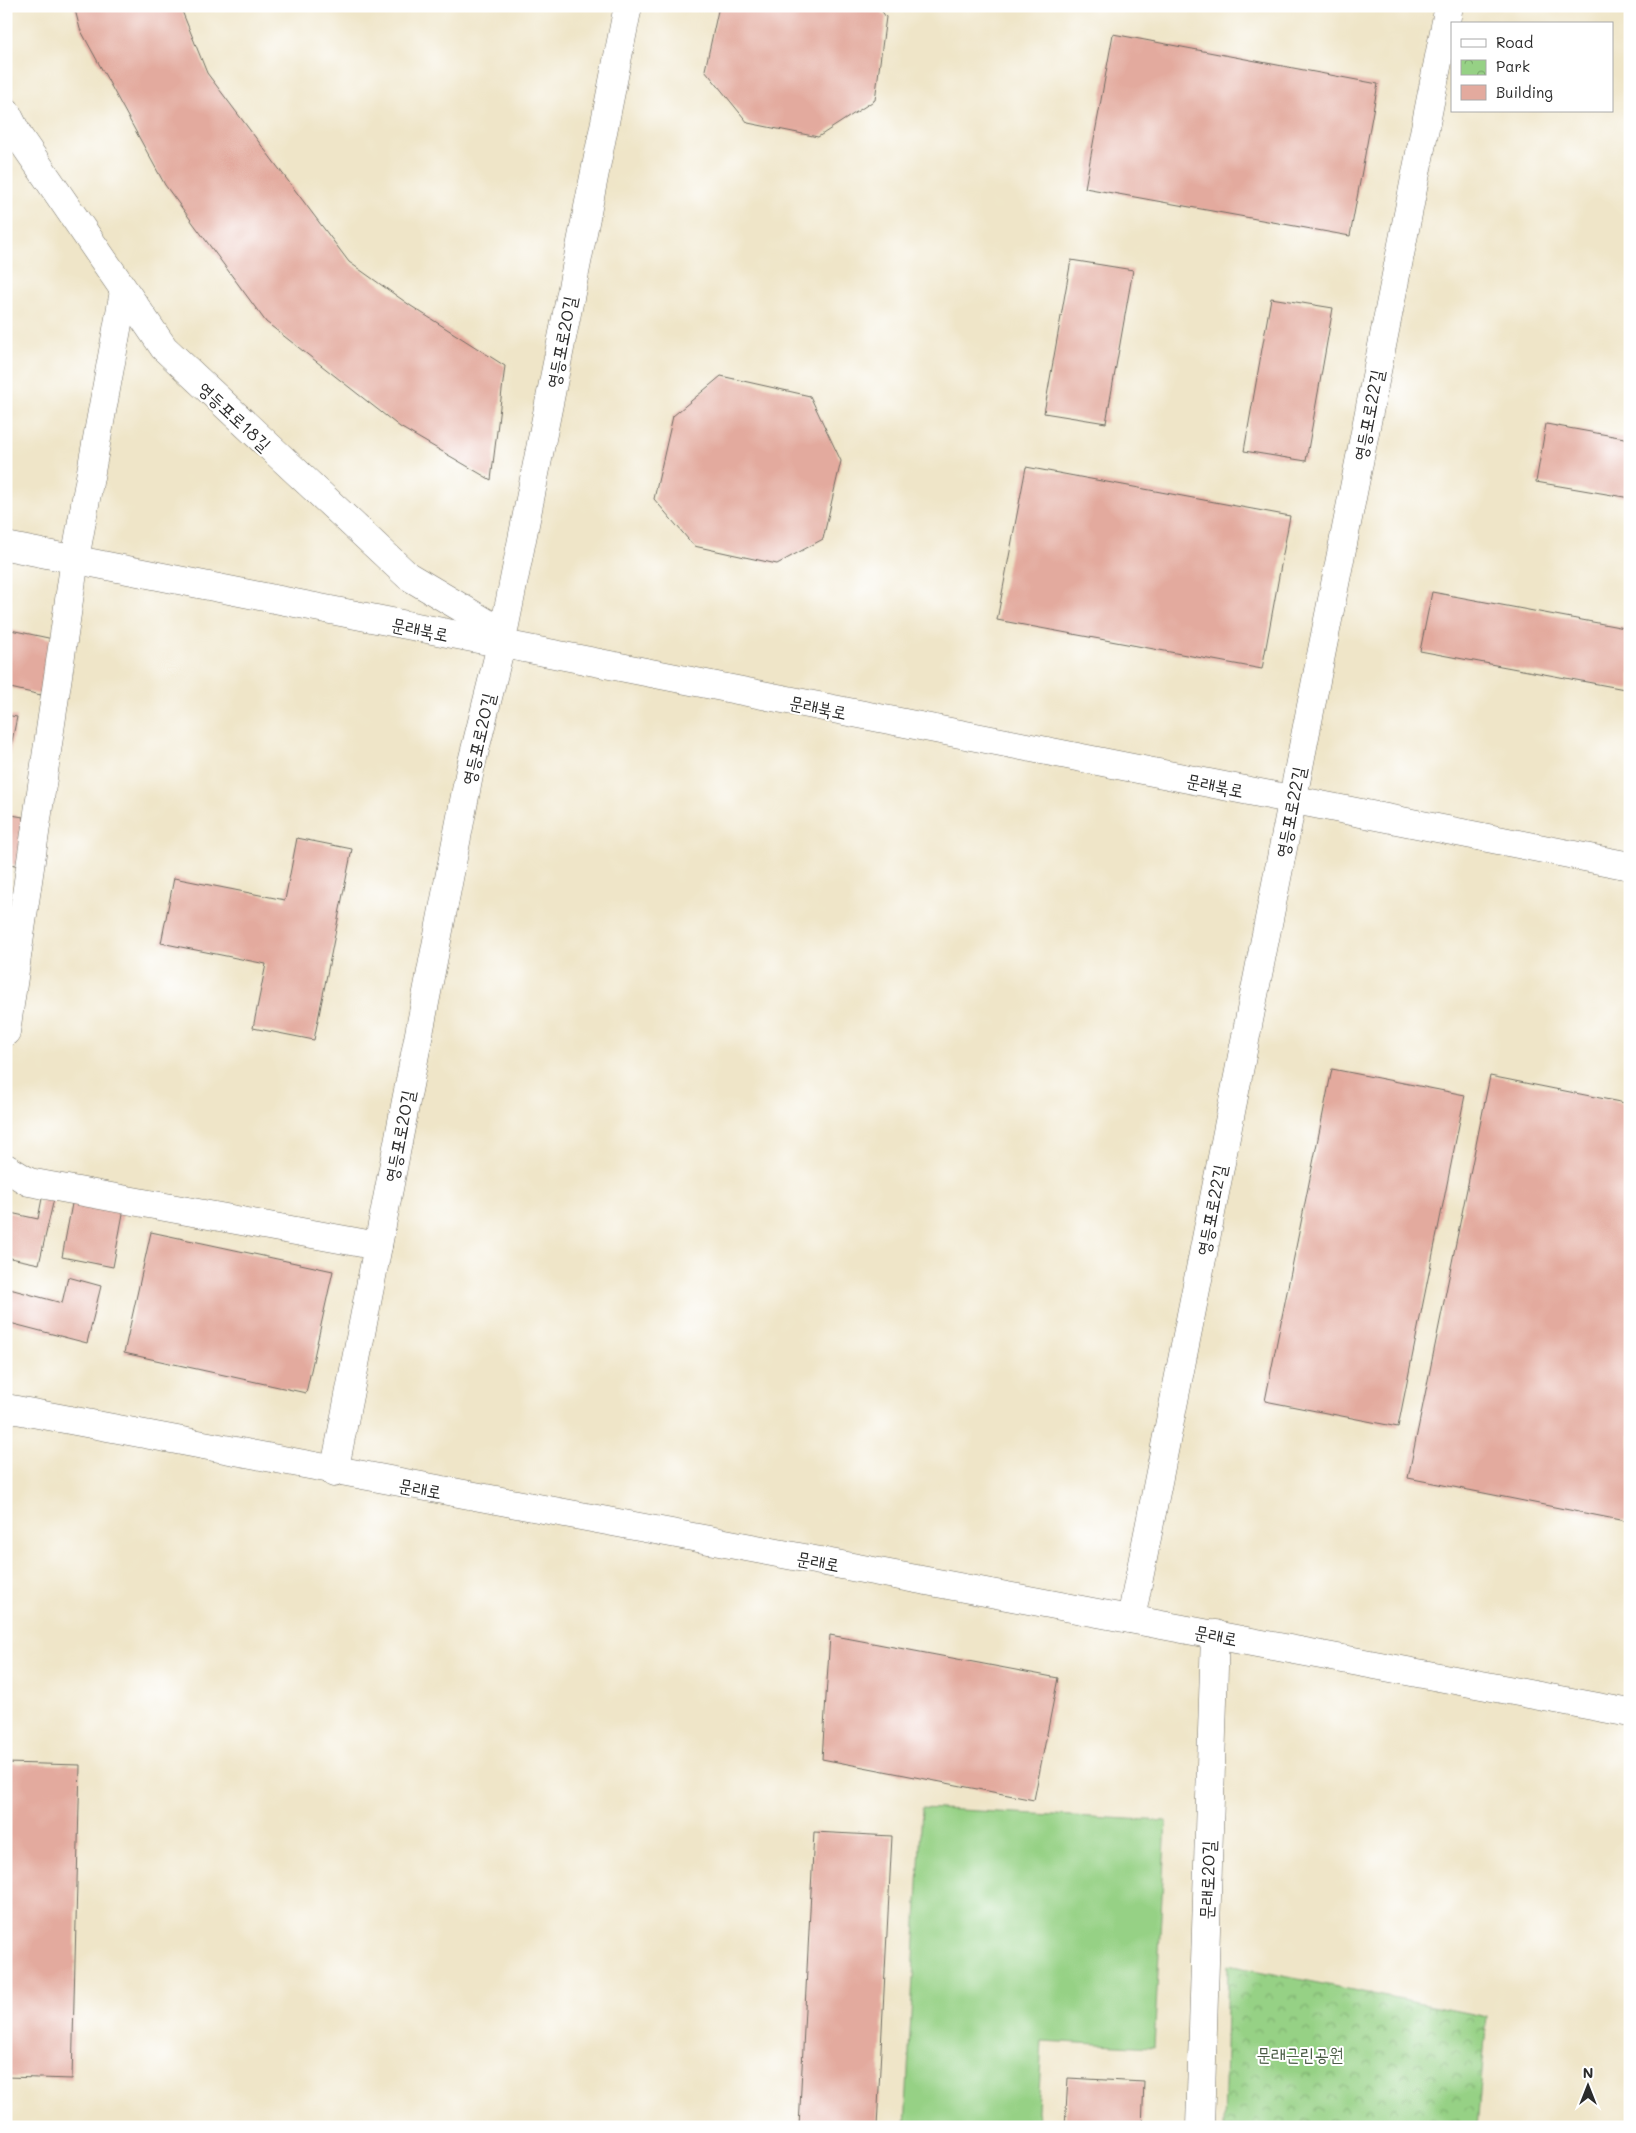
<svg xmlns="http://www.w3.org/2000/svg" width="1636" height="2133" font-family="Mali,'Poor Story',sans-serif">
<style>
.park{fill:url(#park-crowns);stroke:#607e58}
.pitch{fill:#96d185;stroke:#607e58}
.building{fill:#e3aa9e}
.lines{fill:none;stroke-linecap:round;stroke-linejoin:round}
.minor-casing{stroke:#706c62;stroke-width:29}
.minor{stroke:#fff;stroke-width:28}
.labels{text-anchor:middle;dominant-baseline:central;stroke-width:4;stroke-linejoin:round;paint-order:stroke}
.street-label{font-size:18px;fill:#2b2b2b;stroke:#fff}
.park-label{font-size:18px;fill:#4b5d46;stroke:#fff}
</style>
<defs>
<pattern id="park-crowns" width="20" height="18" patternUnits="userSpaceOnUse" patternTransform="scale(1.25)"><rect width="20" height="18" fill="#96d185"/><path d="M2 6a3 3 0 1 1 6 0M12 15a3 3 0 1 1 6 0" fill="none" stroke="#7baa6d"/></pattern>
</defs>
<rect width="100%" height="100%" fill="#fff"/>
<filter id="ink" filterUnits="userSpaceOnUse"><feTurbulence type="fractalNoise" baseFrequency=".02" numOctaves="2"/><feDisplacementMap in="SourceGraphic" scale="10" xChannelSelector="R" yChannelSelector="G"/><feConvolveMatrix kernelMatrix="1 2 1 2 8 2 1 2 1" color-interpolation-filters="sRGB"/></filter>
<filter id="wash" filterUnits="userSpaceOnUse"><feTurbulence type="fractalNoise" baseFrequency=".0096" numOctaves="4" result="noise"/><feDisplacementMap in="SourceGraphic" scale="20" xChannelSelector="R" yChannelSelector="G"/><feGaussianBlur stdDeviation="1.12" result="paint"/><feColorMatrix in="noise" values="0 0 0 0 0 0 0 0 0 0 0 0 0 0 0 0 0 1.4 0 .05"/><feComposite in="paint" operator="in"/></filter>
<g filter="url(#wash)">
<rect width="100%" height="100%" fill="#efe5c8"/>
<polygon class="park" points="1228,1965 1487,2017 1477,2127 1224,2127"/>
<polygon class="pitch" points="922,1808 1166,1821 1154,2047 1042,2041 1037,2127 905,2127"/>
<g id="blocks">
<g class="building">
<polygon points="74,6 180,6 207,73 349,262 411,306 505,366 491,480 400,427 266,322 165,185 80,29"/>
<polygon points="719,6 878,6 886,17 875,100 818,137 748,123 705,70"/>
<polygon points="1113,34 1378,84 1350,236 1085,188"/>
<polygon points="1071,260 1133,270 1106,423 1044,413"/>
<polygon points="1271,298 1333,308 1306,461 1244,451"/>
<polygon points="721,376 810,396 841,461 823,539 777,564 694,546 654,499 673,416"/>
<polygon points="1546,424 1630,439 1630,498 1536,482"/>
<polygon points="1026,467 1290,516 1262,669 997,620"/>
<polygon points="1432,592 1630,629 1630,690 1420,651"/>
<polygon points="6,629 53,639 41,695 6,687"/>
<polygon points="6,715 17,717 8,760 6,759"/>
<polygon points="6,814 23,817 19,866 6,863"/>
<polygon points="297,838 352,849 314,1040 253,1028 266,964 161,943 174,878 285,900"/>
<polygon points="1332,1069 1465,1095 1398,1427 1265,1401"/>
<polygon points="1490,1076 1630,1104 1630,1522 1408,1478"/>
<polygon points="44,1188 56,1190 39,1264 6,1257 6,1212 38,1219"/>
<polygon points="74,1193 125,1203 113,1267 62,1257"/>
<polygon points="151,1232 333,1271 306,1393 124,1353"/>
<polygon points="68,1277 101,1286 87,1343 6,1322 6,1288 62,1303"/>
<polygon points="830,1635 1058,1678 1034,1800 822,1759"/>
<polygon points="6,1763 80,1765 72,2079 6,2077"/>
<polygon points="814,1832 892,1836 877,2127 799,2127"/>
<polygon points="1068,2078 1144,2082 1142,2127 1065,2127"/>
</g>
</g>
</g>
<g filter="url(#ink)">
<use href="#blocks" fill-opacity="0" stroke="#706c62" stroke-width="1"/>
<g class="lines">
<g class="minor-casing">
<g id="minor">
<polyline points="6,111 19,137 164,348 408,576 492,626 501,645"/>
<polyline points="6,546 1630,866"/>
<polyline points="6,1032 75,559 124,291"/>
<polyline points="6,1168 29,1182 378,1246"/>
<path d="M6,1408C547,1514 1089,1610 1630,1713"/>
<polyline points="334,1473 470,770 501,645 628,6"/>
<polyline points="1131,1619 1449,6"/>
<polyline points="1200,2127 1215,1634"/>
</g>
</g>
<use href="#minor" class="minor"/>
</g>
</g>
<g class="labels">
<g class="street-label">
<text transform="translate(561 342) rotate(-79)">영등포로20길</text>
<text transform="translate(1368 415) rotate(-79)">영등포로22길</text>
<text transform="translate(235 416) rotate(43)">영등포로18길</text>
<text transform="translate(420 629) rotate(11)">문래북로</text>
<text transform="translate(818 707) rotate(11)">문래북로</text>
<text transform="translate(478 739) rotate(-77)">영등포로20길</text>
<text transform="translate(1215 785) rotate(11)">문래북로</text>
<text transform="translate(1290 812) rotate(-79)">영등포로22길</text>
<text transform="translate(399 1136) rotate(-79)">영등포로20길</text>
<text transform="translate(1211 1210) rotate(-79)">영등포로22길</text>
<text transform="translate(420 1488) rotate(10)">문래로</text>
<text transform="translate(818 1561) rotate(10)">문래로</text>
<text transform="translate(1216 1635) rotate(11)">문래로</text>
<text transform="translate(1207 1880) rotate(-88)">문래로20길</text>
</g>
<g class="park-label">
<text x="1300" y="2054">문래근린공원</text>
</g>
</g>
<rect width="1636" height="2133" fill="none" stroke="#fff" stroke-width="25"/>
<rect x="1451" y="22" width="162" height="90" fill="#ffffff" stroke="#aaaaaa"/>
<rect x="1461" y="39" width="25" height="8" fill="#ffffff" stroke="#aaaaaa"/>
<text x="1496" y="48" font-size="15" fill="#2b2b2b">Road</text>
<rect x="1461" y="60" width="25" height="15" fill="url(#park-crowns)" stroke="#aaaaaa"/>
<text x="1496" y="72" font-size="15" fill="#2b2b2b">Park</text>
<rect x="1461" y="85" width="25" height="15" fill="#e3aa9e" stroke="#aaaaaa"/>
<text x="1496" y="98" font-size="15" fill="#2b2b2b">Building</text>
<g transform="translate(1588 2086)" stroke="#ffffff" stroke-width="4" paint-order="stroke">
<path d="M0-4L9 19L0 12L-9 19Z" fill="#2b2b2b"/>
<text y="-8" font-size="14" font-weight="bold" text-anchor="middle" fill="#2b2b2b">N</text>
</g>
</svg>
